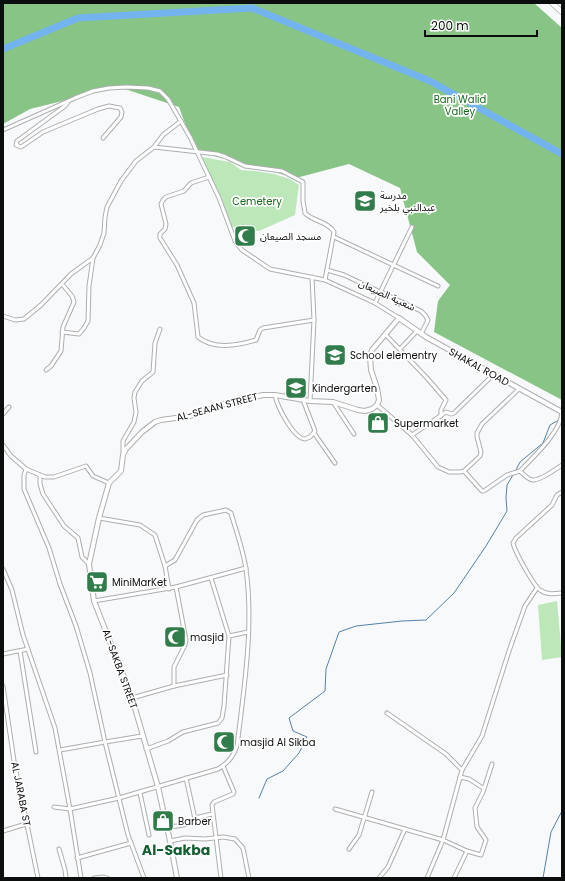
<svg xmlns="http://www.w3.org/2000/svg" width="565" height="881" font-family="Poppins,'Noto Sans Arabic',sans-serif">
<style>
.green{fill:#bce8b9}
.forest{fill:#88c486}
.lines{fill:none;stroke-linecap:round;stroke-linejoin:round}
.stream{stroke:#5482aa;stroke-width:1}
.river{stroke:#73b4ee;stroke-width:7}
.street-casing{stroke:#adaeb0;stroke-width:5}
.secondary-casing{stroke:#adaeb0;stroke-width:6}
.primary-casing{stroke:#adaeb0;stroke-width:6}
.street{stroke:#fff;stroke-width:3}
.secondary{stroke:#fff;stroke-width:4}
.primary{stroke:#fff;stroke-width:4.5}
.labels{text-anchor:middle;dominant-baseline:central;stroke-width:3.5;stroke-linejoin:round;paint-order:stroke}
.park-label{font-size:10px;fill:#16691a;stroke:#fff}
.poi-label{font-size:10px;fill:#0c0d0d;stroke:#fff;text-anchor:start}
.street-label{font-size:10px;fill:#0c0d0d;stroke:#fff}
.district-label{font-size:14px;font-weight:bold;fill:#145d31;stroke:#fff}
</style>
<rect width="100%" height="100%" fill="#f8f9fb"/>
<g class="green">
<polygon points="202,157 230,162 241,170 255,171 274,174 290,179 299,185 295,215 259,231 231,227"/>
<polygon points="557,601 562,657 542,660 538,605"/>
</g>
<polygon class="forest" points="3,3 534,3 562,28 562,400 434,332 438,301 450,285 417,252 400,188 349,164 296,178 195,151 179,107 119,87 30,109 3,124"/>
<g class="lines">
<g class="stream">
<polyline points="515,472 520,462 543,443 550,425 559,420"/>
<polyline points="259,798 267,779 283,771 299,753 307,737 293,731 289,718 325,691 326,669 339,632 356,626 402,621 426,620 454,593 486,546 507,511 506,498 507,485 513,475"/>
<polyline points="543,878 551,832 562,811"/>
</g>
<polyline class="river" points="3,49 78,18 252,8 430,81 562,154"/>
<g class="street-casing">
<g id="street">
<polyline points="68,102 65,106 17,141 16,145 21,147 24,145 43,132 98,109 109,106 120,108 122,112 121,117 103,138"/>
<polyline points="3,130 75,98 93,91 109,88 126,87 148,88 160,91 168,99 190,137 219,198 235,241 242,250 270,269 325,280 375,303 399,318"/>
<polyline points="154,147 163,135 181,121"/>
<path d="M209,177L191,183L184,191L166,197L163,200L161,204L166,224L165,229L160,234V238L177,265L194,303L198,337C214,350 237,346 256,340L260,330L263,328L314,320L312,277"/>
<polyline points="334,237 438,286"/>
<polyline points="327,270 344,275 421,311 425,315 428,320 421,334"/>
<polyline points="375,303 412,227"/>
<path d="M3,316L15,320L24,319L41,305L71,274L93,258L100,245L104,233L105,217L107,207L121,181L136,161L154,147L217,154L226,157L245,166L282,171L303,182V201L305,213C312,221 329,222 334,232L325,280"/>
<polyline points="62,332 79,334 84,328 88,321 89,286 93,258"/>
<polyline points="385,334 427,378 446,400 441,410 441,416"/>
<polyline points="400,349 416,332"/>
<polyline points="46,370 51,366 61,351 63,327 74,302 72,296 62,284"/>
<path d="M275,395C277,406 293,438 305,439L310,437L315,431L303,400"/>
<polyline points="310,401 314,320"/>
<polyline points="333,402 354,434"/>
<polyline points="377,405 412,435 438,467 449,472 460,472 464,471 480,456 481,452 477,437 477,433 482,424 519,389"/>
<polyline points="3,414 9,407"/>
<polyline points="314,433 335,463"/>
<polyline points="412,435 446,412 451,414 454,413 493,375"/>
<polyline points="3,445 11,456 26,469 45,477 54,477 86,466 93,476 109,483"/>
<polyline points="123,453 123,441 134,422 136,412 134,398 135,392 142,381 153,372 155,343 160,329"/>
<polyline points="26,469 24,475 24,489 49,548 60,584 76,626 90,673 105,742 142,736"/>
<path d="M464,471L482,491H484L507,475L520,471C523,474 528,480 533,480C541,480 556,469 562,465"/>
<path d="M520,471C533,457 561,432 562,412"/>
<polyline points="40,475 40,484 43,494 64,526 78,538 82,557 89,564"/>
<path d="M562,492L557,495L552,505L516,538L513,543C515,552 534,586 540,590C547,595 554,594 562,593"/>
<polyline points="99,518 140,525 155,535 165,566 169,589"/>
<polyline points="3,569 12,590 23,635 55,728 70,809 81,878"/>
<polyline points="94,601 176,587 246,568"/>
<polyline points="229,636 248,632"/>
<polyline points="20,651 36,752"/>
<polyline points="3,654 28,649"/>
<polyline points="3,686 14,761 38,878"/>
<polyline points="174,686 174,667 185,645 186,640 176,587"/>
<polyline points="132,698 174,686 227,675"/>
<polyline points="387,713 446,754 462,770"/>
<polyline points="146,749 168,741 183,732 218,723 222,718 224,706 229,636 211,578"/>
<polyline points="60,750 105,742 128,835 144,878"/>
<polyline points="460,777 469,779 483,788"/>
<polyline points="140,793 149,835"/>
<path d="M54,807L70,809L119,798L218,769C228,763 233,757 237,746C244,688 254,627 246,569C243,549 236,531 231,513L226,510L203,515L197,520L175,560L165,566"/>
<polyline points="335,809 443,840 467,851 481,855 486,840 477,827 475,808 483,792 492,764"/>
<polyline points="195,818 212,814"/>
<path d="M167,827C176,826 189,826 195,819L186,778"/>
<polyline points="3,831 26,824"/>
<polyline points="170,841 185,838 205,839 223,837 235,839 243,848 249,878"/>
<polyline points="59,849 65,870 66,878"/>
<polyline points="349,849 359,835 372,792"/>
<polyline points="77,858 131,843"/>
<polyline points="94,878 104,877 107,878"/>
<polyline points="221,878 212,805 214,802 233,794 234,792 223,766"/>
<polyline points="379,878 388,867 405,829"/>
<polyline points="427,878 443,840 462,770 482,736 509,651 525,606 537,588"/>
<polyline points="454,878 467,851"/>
</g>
</g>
<g class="secondary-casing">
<polyline id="secondary" points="177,878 170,841 158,787 132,698 94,601 89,564 99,518 109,483 121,471 123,455 126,449 142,432 155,422 161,420 190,416 225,404 263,395 275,395 310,401 333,402 358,410 365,411 372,409 377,405 379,400 377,388 371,370 370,357 372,350 399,318 426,337 562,412"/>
</g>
<g class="primary-casing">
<polyline id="primary" points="552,3 562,12"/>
</g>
<use href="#street" class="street"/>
<use href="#secondary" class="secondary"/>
<use href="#primary" class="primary"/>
</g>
<defs>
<g id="school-square" transform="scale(1.15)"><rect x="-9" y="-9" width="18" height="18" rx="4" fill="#307c4a" stroke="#fff"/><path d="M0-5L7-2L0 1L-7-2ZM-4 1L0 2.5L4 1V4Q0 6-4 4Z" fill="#fff"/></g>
<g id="mosque-square" transform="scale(1.15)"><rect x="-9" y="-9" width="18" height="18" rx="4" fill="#307c4a" stroke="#fff"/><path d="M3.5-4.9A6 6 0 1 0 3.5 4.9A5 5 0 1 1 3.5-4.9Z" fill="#fff"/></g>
<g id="shop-square" transform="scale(1.15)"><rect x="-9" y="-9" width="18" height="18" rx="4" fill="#307c4a" stroke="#fff"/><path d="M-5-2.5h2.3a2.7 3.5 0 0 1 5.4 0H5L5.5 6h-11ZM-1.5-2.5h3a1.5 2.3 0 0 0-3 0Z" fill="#fff"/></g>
<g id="supermarket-square" transform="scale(1.15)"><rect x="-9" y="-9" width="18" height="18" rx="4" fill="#307c4a" stroke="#fff"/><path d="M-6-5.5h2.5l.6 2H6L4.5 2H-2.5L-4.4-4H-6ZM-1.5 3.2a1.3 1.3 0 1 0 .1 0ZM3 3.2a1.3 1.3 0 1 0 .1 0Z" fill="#fff"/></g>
</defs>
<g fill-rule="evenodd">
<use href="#school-square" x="365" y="201"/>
<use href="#mosque-square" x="245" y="236"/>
<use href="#school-square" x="335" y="355"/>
<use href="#school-square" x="296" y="388"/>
<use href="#shop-square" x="378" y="423"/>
<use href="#supermarket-square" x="97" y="582"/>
<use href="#mosque-square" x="175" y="637"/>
<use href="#mosque-square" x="224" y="742"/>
<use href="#shop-square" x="163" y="821"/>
</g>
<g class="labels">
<g class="park-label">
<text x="460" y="99">Bani Walid<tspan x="460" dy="12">Valley</tspan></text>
<text x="257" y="201">Cemetery</text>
</g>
<g class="poi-label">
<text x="380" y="195">مدرسة<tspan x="380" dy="12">عبدالنبي بلخير</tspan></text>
<text x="260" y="236">مسجد الصيعان</text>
<text x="350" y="355">School elementry</text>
<text x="312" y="388">Kindergarten</text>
<text x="394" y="423">Supermarket</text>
<text x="112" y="582">MiniMarKet</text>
<text x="190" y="637">masjid</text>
<text x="240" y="742">masjid Al Sikba</text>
<text x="178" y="821">Barber</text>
</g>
<g class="street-label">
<text transform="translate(387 295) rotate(25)">شعبية الصيعان</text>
<text transform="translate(479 367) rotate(29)">SHAKAL ROAD</text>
<text transform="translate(217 407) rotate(-15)">AL-SEAAN STREET</text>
<text transform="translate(120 669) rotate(70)">AL-SAKBA STREET</text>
<text transform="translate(21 794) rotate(79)">AL JARABA ST</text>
</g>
<g class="district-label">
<text x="176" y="850">Al-Sakba</text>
</g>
</g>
<rect width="565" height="881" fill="none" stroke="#0c0d0d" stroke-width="8"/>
<path d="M425 30v6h112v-6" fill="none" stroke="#0c0d0d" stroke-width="2"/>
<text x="431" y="30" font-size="12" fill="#0c0d0d" stroke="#ffffff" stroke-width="3" paint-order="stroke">200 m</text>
</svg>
